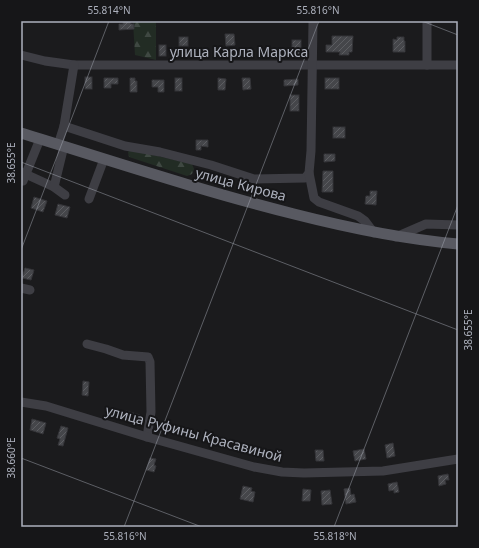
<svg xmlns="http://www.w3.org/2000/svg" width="479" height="548" font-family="'Noto Sans',sans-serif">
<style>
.forest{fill:url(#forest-firs)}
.building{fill:url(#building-hatch);stroke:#353539}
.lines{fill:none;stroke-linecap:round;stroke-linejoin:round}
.minor{stroke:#3e3e44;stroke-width:9}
.major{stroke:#585961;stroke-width:11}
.ticks{fill:none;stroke:#adb1bd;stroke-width:1;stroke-opacity:0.45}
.labels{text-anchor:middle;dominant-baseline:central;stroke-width:4;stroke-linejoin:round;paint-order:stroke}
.street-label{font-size:14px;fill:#adb1bd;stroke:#161618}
.neatline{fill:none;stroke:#adb1bd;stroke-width:1.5}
.ticks-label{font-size:10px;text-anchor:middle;fill:#adb1bd}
</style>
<defs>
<pattern id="forest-firs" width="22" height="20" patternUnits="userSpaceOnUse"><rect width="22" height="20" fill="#222c24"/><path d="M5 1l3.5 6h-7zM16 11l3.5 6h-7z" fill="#3f4842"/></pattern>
<pattern id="building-hatch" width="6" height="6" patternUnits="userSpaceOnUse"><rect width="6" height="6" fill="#45464a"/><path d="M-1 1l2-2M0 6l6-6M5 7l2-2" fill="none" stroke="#5d5e62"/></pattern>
</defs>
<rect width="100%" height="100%" fill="#1b1b1d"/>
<g class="forest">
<polygon points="133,21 156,21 156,60 135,55"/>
<polygon points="131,150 192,164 194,169 192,174 187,176 129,157 128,152"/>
</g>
<g class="building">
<polygon points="123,21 130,21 131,24 134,24 134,29 119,30 119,24 123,24"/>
<polygon points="225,34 234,34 235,45 226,46"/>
<polygon points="332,36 353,36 352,52 349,52 349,55 339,55 340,52 326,52 326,45 332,45"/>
<rect x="179" y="37" width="9" height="9"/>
<polygon points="397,37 404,37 404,41 405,41 405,52 393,52 393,39 397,40"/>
<rect x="292" y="40" width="9" height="15"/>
<rect x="159" y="45" width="7" height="11"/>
<rect x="85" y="77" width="7" height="12"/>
<polygon points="104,78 118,78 118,84 111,84 111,88 104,88"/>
<polygon points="130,78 135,78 135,81 137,81 137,92 130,92"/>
<rect x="175" y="78" width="7" height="13"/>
<polygon points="218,78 226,79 225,90 218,90"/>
<polygon points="242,78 250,78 251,89 243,90"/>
<rect x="325" y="78" width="14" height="11"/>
<polygon points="298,79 298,85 284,86 284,80"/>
<polygon points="152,80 164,80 164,92 158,92 158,87 152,87"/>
<rect x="290" y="95" width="9" height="16"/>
<rect x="333" y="127" width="12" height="11"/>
<polygon points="196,140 208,140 208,147 201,146 201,150 196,150"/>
<polygon points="324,154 335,154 335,161 324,162"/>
<polygon points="323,171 333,171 333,192 322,192"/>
<polygon points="370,191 377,191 376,205 365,204 366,196 370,196"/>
<polygon points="34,197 47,201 43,212 31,208"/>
<polygon points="58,204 70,207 67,218 55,215"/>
<polygon points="25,268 34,270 31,280 22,278"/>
<polygon points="83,381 89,382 88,396 82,395"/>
<polygon points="126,411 140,415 138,421 124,417"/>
<polygon points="32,419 46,423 43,434 30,430"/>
<polygon points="61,426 68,428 63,446 58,445 60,439 57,438"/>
<polygon points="393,443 395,456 387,458 385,445"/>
<polygon points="364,449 366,459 355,461 353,451"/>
<polygon points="315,450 323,450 324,461 316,461"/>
<polygon points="150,458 156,459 154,465 156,466 154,472 146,470"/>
<polygon points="448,474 449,480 445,480 446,484 439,486 438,476"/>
<polygon points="397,482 399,492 394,493 394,490 389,491 388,484"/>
<polygon points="243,486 252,488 251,491 255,492 253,502 240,499"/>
<polygon points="350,488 351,495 354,494 356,502 346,504 344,489"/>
<polygon points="303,489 311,490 310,501 302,501"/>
<polygon points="330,490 332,504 322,505 321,491"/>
</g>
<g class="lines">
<g class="minor">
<polyline points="427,21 427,65"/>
<polyline points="21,55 45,61 74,65 458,65"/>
<polyline points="64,126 125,146 160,152 211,165 254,179 305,178 309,173 311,151 313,21"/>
<polyline points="58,145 64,126 74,65"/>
<polyline points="21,172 54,187 65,195"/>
<polyline points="309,173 314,198 319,202 358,216 365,221 374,233"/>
<polyline points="23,181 40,139"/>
<polyline points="54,187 64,146"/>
<polyline points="89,199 104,159"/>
<polyline points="396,237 426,224 458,225"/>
<polyline points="21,288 30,290"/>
<polyline points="87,344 106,349 123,355 148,357 150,362 151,412 147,437"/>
<polyline points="21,402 46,406 147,437 254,467 282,472 304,473 383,471 458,459"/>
</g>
<path class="major" d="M21,133C112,161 202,191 294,214C349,228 402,239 458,244"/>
</g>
<path class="ticks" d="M422,21L458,35M21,162L458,330M21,250L109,21M21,458L202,527M124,527L319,21M334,527L458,205"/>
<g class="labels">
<g class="street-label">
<text x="239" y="51">улица Карла Маркса</text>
<text transform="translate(241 184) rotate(15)">улица Кирова</text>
<text transform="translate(194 433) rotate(15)">улица Руфины Красавиной</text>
</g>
</g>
<rect width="479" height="548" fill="none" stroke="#161618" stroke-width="44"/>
<rect x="22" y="22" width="435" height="504" class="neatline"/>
<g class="ticks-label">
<text x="109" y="14">55.814°N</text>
<text x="318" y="14">55.816°N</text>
<text transform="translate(11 163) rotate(-90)" y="4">38.655°E</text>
<text transform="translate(468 330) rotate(-90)" y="4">38.655°E</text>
<text transform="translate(11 458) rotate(-90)" y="4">38.660°E</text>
<text x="125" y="540">55.816°N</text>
<text x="335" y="540">55.818°N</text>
</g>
</svg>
